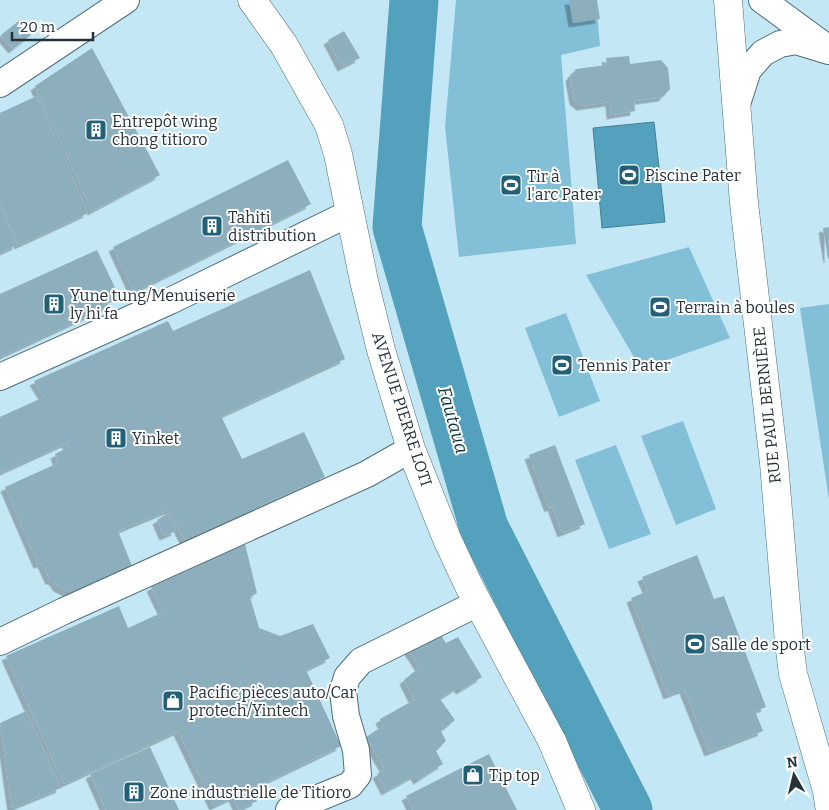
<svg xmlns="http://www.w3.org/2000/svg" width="829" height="810" font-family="Bitter,serif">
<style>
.green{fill:#83c0d7}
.water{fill:#53a1bd;stroke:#458095}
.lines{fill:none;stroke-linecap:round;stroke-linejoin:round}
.river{stroke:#53a1bd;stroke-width:49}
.building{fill:#8daebc;filter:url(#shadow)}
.minor-casing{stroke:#4e6d7a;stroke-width:28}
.major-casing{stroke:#4e6d7a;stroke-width:29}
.minor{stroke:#fff;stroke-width:26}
.major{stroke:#fff;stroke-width:28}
.labels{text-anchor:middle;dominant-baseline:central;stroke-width:4;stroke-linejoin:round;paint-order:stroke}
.poi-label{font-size:16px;fill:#253238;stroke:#fff;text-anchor:start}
.street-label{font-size:16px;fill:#253238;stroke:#fff}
.water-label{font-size:18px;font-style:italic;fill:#0b313d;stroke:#fff}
</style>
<defs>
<filter id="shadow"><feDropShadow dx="-4.5" dy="4.5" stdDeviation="0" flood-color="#0004"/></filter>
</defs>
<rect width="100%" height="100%" fill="#c4e7f5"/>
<g class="green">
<polygon points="456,0 596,0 600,46 561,55 576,244 459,257 445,127"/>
<polygon points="689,247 730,338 641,369 586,275"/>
<polygon points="829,304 829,500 800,308"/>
<polygon points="566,313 600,401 559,417 525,328"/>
<polygon points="683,421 716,509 676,525 641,436"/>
<polygon points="616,445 651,534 609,549 575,460"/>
</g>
<polygon class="water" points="654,122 665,222 602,228 593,128"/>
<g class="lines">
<polyline class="river" points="414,0 397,227 484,528 628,810"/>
</g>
<g class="building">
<polygon points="569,0 597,0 600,19 573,23"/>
<polygon points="20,20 31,35 13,49 1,35"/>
<polygon points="344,31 360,58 342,67 328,40"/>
<polygon points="92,48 160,175 92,211 35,86"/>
<polygon points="629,56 630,64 661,60 668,68 670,89 663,97 634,101 635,111 611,115 610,102 581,106 574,100 570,77 576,69 607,65 606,58"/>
<polygon points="37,96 88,213 19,245 0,202 0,113"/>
<polygon points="288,160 311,204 134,292 113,247"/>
<polygon points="0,207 17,245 0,253"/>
<polygon points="829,227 829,258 828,259 823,228"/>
<polygon points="97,250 119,296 106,302 109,306 0,357 0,294"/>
<polygon points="310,270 345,359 221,416 242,459 304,432 325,477 259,506 261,510 186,543 169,510 118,531 132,566 72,594 58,587 53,580 50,580 42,563 38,564 5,487 58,463 55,454 69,447 66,443 0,473 0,417 44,397 34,381 168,321 173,331"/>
<polygon points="555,445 585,524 562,533 552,506 549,508 529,455"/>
<polygon points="168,513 176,531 164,536 157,520"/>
<polygon points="245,544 257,593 250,597 259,628 280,636 313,624 330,658 306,670 341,746 252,789 257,801 239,810 233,797 214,806 178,731 64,784 6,656 119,606 128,628 163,612 151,587"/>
<polygon points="697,555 714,599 724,596 766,707 755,711 763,731 709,752 684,689 668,695 631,598 648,591 642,577"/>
<polygon points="438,631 446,643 458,637 482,677 461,690 458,687 440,699 455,720 441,731 446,741 436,751 443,764 418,780 415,775 386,791 377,774 385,769 366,737 383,726 380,719 414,700 404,680 420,667 408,649"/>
<polygon points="26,711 61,788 12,808 0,723"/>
<polygon points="150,747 179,810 106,810 90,774"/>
<polygon points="489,754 517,810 413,810 406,796"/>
</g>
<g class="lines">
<g class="minor-casing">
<g id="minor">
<polyline points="762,0 822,44"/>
<polyline points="0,84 126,0"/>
<polyline points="737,104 748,70 763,53 780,44 796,41 829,51"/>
<polyline points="0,377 170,301 350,213"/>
<polyline points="0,642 64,611 367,474 411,449"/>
<polyline points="289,810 350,785 358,775 356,750 346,716 343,691 347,677 361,661 478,603"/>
</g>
</g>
<g class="major-casing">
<g id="major">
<polyline points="252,0 284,45 329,125 338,154 364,281 381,350 411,449 447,539 469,586 552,741 581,810"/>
<polyline points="728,0 744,203 774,463 789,642 793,674 827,791 829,805"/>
</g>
</g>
<use href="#minor" class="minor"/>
<use href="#major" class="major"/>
</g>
<defs>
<g id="building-square" transform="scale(1.125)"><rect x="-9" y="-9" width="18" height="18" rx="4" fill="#216076" stroke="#fff"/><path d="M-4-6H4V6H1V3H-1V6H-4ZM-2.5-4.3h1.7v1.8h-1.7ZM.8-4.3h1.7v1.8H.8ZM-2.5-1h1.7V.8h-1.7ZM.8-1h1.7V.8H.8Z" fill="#fff"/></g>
<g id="stadium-square" transform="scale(1.125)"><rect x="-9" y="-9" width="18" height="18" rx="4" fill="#216076" stroke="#fff"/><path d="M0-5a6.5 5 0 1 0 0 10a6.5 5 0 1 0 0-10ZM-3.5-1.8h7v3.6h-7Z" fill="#fff"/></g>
<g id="shop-square" transform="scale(1.125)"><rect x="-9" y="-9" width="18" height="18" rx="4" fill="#216076" stroke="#fff"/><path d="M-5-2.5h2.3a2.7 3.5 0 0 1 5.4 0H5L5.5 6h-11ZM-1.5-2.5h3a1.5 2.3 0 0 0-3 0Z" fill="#fff"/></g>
</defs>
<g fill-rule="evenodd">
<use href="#building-square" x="96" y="130"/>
<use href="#stadium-square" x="629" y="175"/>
<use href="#stadium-square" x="511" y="185"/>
<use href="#building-square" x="212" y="226"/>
<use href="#building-square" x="54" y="304"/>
<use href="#stadium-square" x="660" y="307"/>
<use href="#stadium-square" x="562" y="365"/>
<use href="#building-square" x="116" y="438"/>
<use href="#stadium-square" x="695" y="644"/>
<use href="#shop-square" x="173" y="701"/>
<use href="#shop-square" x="473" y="775"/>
<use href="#building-square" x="134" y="792"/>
</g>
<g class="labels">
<g class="poi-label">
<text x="112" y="121">Entrepôt wing<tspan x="112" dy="18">chong titioro</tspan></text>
<text x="645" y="175">Piscine Pater</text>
<text x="527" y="176">Tir à<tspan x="527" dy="18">l'arc Pater</tspan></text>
<text x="228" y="217">Tahiti<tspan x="228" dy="18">distribution</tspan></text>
<text x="70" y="295">Yune tung/Menuiserie<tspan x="70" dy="18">ly hi fa</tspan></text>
<text x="676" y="307">Terrain à boules</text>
<text x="578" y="365">Tennis Pater</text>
<text x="132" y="438">Yinket</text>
<text x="711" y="644">Salle de sport</text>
<text x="189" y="692">Pacific pièces auto/Car<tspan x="189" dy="18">protech/Yintech</tspan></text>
<text x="489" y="775">Tip top</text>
<text x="150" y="792">Zone industrielle de Titioro</text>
</g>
<g class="street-label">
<text transform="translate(767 405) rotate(-96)">RUE PAUL BERNIÈRE</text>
<text transform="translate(402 409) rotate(72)">AVENUE PIERRE LOTI</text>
</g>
<g class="water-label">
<text transform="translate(453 420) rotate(74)">Fautaua</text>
</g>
</g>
<g transform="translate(794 775) rotate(352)" stroke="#ffffff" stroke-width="4" paint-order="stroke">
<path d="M0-4L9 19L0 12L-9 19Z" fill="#253238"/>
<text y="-8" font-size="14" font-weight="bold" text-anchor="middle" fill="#253238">N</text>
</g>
<path d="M12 32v8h81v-8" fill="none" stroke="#253238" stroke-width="2.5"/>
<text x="20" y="32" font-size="15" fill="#253238" stroke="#ffffff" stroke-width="4" paint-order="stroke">20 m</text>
</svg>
